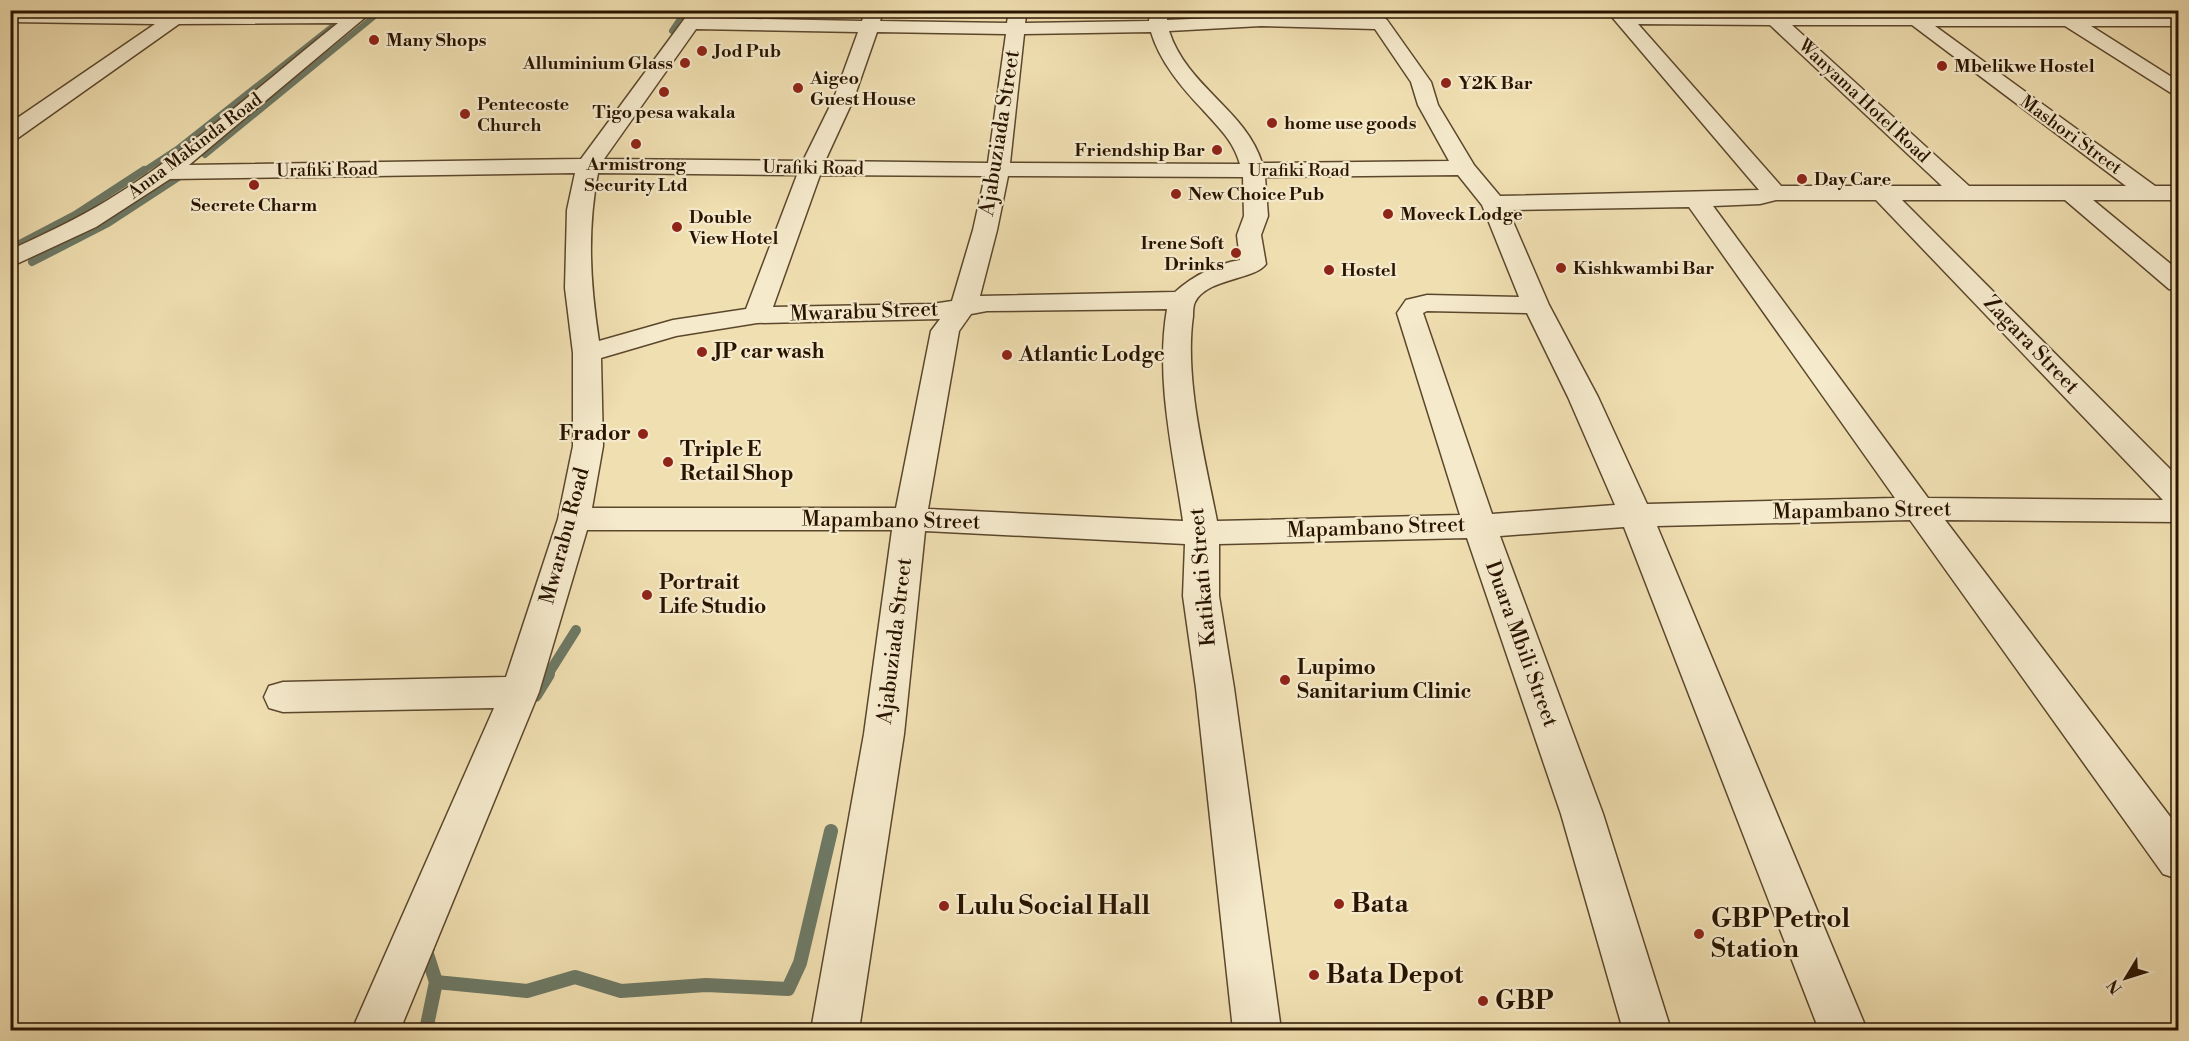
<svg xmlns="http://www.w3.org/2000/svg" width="2189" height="1041" font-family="'Libre Bodoni',serif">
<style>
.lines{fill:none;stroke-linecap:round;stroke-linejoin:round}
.stream-far3{stroke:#6d7965;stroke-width:6}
.stream-far2{stroke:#6d7965;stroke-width:8}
.stream-far1{stroke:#6d7965;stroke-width:10}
.stream{stroke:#6d7965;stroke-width:14}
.minor-casing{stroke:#5b472c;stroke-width:3}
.minor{fill:#f5eacc;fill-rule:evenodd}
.poi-dot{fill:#8f2418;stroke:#f5eacc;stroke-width:2}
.labels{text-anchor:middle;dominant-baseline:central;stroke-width:4.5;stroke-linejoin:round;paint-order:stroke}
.far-poi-label{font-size:18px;font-weight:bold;fill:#291400;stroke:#f5eacc;text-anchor:start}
.far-street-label{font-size:18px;fill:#291400;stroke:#f5eacc}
.street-label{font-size:21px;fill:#291400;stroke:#f5eacc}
.poi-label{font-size:21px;font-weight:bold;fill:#291400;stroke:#f5eacc;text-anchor:start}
.near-poi-label{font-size:26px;font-weight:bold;fill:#291400;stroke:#f5eacc;text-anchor:start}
</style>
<rect width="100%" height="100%" fill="#f0dfb1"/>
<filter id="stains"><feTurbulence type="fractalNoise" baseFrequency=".00333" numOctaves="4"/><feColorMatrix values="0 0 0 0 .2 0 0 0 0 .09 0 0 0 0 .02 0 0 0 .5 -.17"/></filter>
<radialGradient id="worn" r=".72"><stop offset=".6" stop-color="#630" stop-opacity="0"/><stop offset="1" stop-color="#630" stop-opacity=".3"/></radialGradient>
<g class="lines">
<g class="stream-far3">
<polyline points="710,21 716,10"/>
<polyline points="672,31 684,13"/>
<polyline points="205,155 382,10"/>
<polyline points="142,172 177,149 343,18"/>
</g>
<g class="stream-far2">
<polyline points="10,249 75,215 144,170"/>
<polyline points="32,262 108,223 180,176"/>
</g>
<polyline class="stream-far1" points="547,676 576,630"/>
<g class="stream">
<polyline points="535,695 548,674"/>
<polyline points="436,982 527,991 575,977 621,991 706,985 788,989 800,963 831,831"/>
<polyline points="426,1030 436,982 426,951 428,948"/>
</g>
<g class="minor-casing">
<path id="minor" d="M374,10L189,165L581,159L691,10H709L704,18L862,21L866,10H884L880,21L1007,23L1009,10H1027L1025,23L1149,21L1150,10H1168L1167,20L1261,16L1361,18L1353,10H1374L1387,20L1431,82L1438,105L1474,165L1500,196L1759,190L1606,10H1625L1628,14H1759V10H1776L1780,14L1903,15L1906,11L1916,10L1922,15L2178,16V26H2091L2178,81V95L2171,93L2065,26H1935L2155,186H2178V200H2093L2178,270V291L2169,289L2065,200H1902L2178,477V522L1945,520L2178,827V879L2163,874L1910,520L1657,526L1867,1030H1819L1624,527L1500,536L1603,814L1671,1030H1623L1561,814L1467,538L1219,544V596L1234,688L1281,1030H1233L1196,688L1183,596L1185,544L925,531L904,734L859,1030H811L864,734L892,530H587L539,692L400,1030H352L494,708L283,712L269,708L264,697L269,686L283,682L506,677L558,519L573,446V353L565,288L567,210L575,173L170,179L96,227L10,267V250C43,235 77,219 108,200C190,150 263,83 338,23L179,24L18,138L10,139V123L155,24L10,22V12L171,14L179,11L186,13ZM1638,24L1770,25L1942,186H1781ZM1792,25H1912L2126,186H1969ZM1261,26L1375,29L1411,82L1418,105L1449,161L1262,163C1246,110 1187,87 1169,31ZM696,29L858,32L834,98L803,161L604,159ZM877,32L1006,34L988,163L825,161L854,98ZM1151,32C1160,62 1182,88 1203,110C1219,128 1233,140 1240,164L1010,163L1024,34ZM598,173L797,175L746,309L673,320L599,341C590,282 587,231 598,173ZM820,175L985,176L973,230L952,301L932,304L773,307ZM1458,175L1482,205L1519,297L1427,295L1406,300L1397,313L1460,515L1217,521C1205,459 1184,379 1193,316C1193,312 1193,306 1195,302C1207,278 1255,280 1266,264L1261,235L1268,216L1265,177ZM1008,176L1243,177L1244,216L1237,235L1240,260C1216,264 1193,276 1175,292L980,296L997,230ZM1776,200H1876L2163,500L1928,498L1713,206L1760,204ZM1689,207L1895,498L1647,504L1598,397L1549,305L1508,210ZM1167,309C1155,378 1173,452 1183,521L928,509L959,331L971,314L987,311ZM1427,311L1527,313L1568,397L1615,505L1492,514L1423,313ZM940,319L931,331L896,508H592L603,446L601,358L676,336L757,323Z"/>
</g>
<use href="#minor" class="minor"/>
</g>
<g class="poi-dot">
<circle cx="374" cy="40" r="6"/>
<circle cx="702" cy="51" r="6"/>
<circle cx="685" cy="63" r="6"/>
<circle cx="1942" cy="66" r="6"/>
<circle cx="1446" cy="83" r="6"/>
<circle cx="798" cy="88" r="6"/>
<circle cx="664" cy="92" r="6"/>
<circle cx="465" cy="114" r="6"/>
<circle cx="1272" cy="123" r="6"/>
<circle cx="636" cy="144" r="6"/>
<circle cx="1217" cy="150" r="6"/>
<circle cx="1802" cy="179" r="6"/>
<circle cx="254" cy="185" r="6"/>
<circle cx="1176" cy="194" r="6"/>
<circle cx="1388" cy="214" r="6"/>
<circle cx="677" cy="227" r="6"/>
<circle cx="1236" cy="253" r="6"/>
<circle cx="1561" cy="268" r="6"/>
<circle cx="1329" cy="270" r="6"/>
<circle cx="702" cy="352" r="6"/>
<circle cx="1007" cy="355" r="6"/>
<circle cx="643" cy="434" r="6"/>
<circle cx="668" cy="462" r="6"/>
<circle cx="647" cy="595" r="6"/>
<circle cx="1285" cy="680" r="6"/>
<circle cx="1339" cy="904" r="6"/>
<circle cx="944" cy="906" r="6"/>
<circle cx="1699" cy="934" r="6"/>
<circle cx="1314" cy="975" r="6"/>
<circle cx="1483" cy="1001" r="6"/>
</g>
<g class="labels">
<g class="far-poi-label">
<text x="386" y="40">Many Shops</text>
<text x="714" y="51">Jod Pub</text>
<text x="673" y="63" text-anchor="end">Alluminium Glass</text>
<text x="1954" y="66">Mbelikwe Hostel</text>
<text x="810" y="78">Aigeo<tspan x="810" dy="21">Guest House</tspan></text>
<text x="1458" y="83">Y2K Bar</text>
<text x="477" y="104">Pentecoste<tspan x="477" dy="21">Church</tspan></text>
<text x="664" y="112" text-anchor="middle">Tigo pesa wakala</text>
<text x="1284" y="123">home use goods</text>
<text x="1205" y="150" text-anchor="end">Friendship Bar</text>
<text x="636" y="164" text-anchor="middle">Armistrong<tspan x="636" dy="21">Security Ltd</tspan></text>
<text x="1814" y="179">Day Care</text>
<text x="1188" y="194">New Choice Pub</text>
<text x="254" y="205" text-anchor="middle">Secrete Charm</text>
<text x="1400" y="214">Moveck Lodge</text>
<text x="689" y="217">Double<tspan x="689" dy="21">View Hotel</tspan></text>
<text x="1224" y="243" text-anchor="end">Irene Soft<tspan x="1224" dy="21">Drinks</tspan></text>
<text x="1573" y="268">Kishkwambi Bar</text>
<text x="1341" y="270">Hostel</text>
</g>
<g class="far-street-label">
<text transform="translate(1864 101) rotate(43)">Wanyama Hotel Road</text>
<text transform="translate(2071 135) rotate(36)">Mashori Street</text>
<text transform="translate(195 146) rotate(-37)">Anna Makinda Road</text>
<text transform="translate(813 168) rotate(1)">Urafiki Road</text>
<text transform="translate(327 170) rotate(-1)">Urafiki Road</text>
<text x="1299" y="170">Urafiki Road</text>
</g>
<g class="street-label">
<text transform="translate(1000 133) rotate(-81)">Ajabuziada Street</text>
<text transform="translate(864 312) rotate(-2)">Mwarabu Street</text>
<text transform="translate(2031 345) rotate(46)">Zagara Street</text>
<text transform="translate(1862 511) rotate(-1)">Mapambano Street</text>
<text transform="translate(891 521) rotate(1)">Mapambano Street</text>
<text transform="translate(1376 528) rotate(-2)">Mapambano Street</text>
<text transform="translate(565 536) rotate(-75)">Mwarabu Road</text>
<text transform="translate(1203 577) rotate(-95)">Katikati Street</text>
<text transform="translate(895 641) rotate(-83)">Ajabuziada Street</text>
<text transform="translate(1521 644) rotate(70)">Duara Mbili Street</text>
</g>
<g class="poi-label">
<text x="714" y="352">JP car wash</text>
<text x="1019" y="355">Atlantic Lodge</text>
<text x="631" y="434" text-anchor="end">Frador</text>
<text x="680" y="450">Triple E<tspan x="680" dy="24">Retail Shop</tspan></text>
<text x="659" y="583">Portrait<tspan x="659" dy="24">Life Studio</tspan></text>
<text x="1297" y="668">Lupimo<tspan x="1297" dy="24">Sanitarium Clinic</tspan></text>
</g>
<g class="near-poi-label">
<text x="1351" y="904">Bata</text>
<text x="956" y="906">Lulu Social Hall</text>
<text x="1711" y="919">GBP Petrol<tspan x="1711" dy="30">Station</tspan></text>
<text x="1326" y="975">Bata Depot</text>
<text x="1495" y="1001">GBP</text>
</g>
</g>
<rect width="2189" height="1041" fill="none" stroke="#f0dfb1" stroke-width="36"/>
<rect x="12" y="12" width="2165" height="1017" fill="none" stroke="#291400" stroke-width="3"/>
<rect x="18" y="18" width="2153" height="1005" fill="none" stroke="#291400" stroke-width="1.5"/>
<g transform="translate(2126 978) rotate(232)" stroke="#f5eacc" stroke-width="4.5" paint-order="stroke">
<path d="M0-4.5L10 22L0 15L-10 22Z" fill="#291400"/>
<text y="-9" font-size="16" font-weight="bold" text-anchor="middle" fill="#291400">N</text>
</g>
<rect width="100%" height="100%" filter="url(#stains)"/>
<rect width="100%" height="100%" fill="url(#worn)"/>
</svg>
